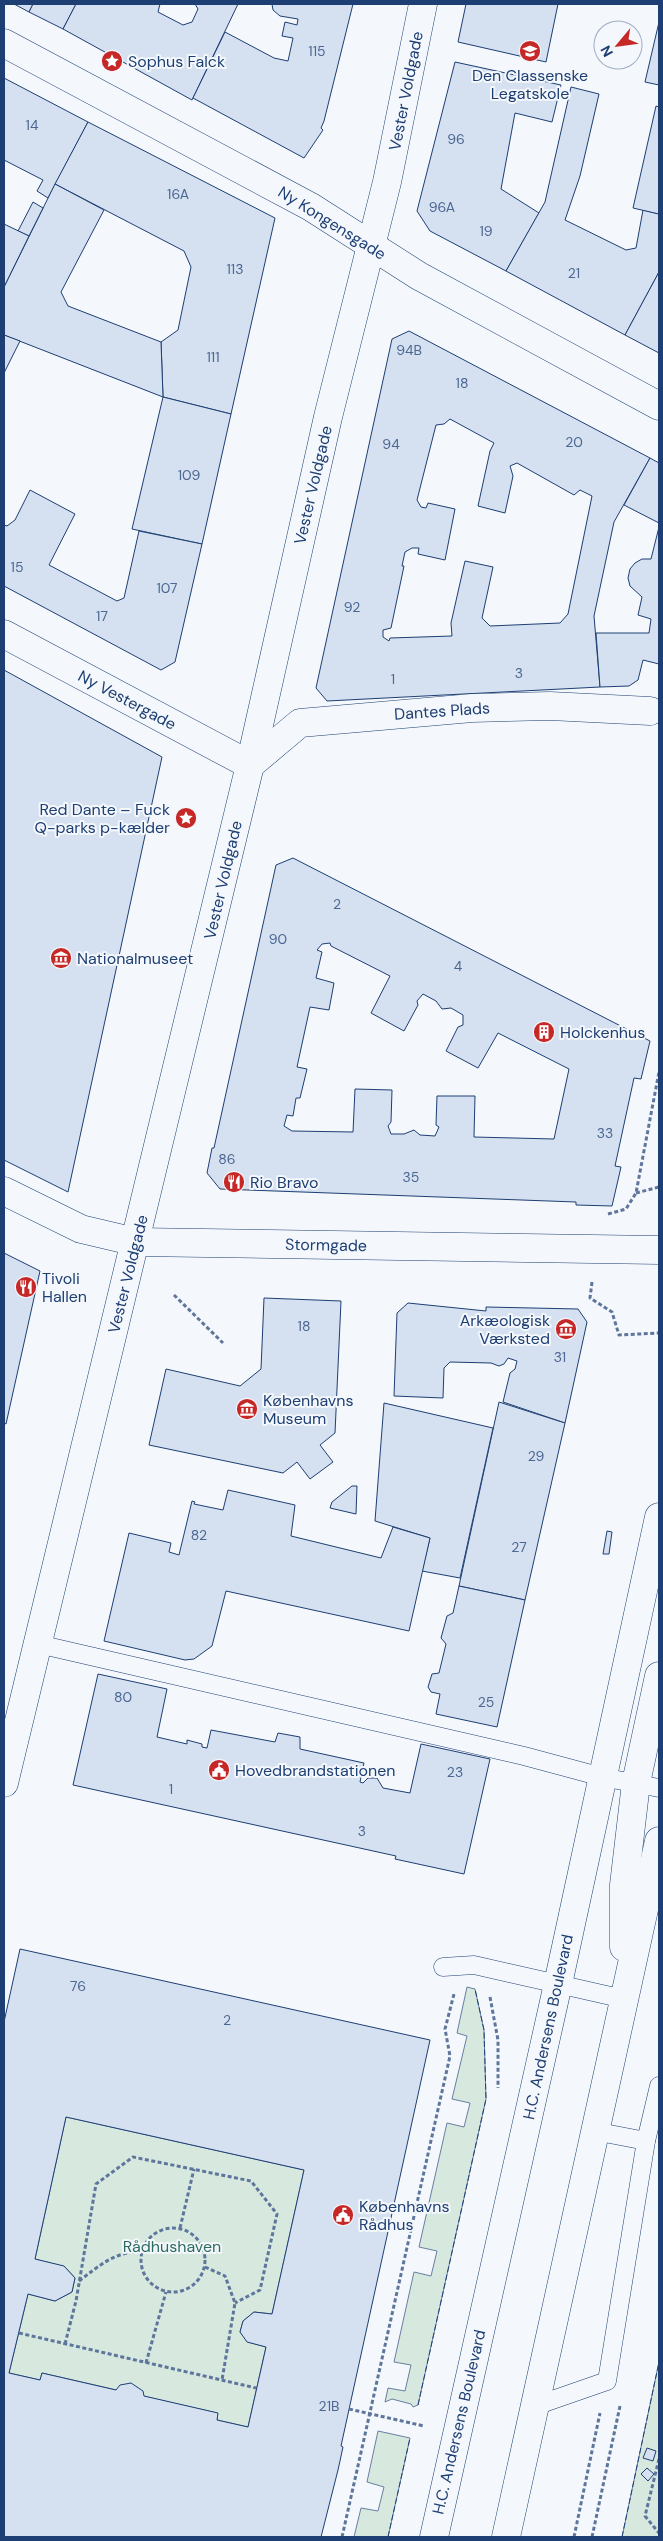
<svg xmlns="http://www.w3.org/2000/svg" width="663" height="2541" font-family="'DM Sans',sans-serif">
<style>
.green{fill:#d7e8df;stroke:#687fa3}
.building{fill:#d5e0f0;stroke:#1d3f73;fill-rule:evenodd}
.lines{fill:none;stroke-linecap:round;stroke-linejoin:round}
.service-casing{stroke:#1d3f73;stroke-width:19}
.minor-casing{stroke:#1d3f73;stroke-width:29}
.tertiary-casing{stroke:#1d3f73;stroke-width:29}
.path{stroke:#5e769c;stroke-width:3;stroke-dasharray:4 2.5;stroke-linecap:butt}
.service{stroke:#f4f7fb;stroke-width:18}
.minor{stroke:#f4f7fb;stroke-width:28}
.tertiary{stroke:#f4f7fb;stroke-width:28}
.fence{stroke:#1d3f73;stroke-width:1;stroke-dasharray:6 2.5;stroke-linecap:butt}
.labels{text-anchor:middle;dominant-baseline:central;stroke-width:4;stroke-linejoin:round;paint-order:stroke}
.number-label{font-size:14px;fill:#4b6792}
.poi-label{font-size:16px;fill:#1d3f73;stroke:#f4f7fb;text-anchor:start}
.street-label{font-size:16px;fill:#1d3f73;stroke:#f4f7fb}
.park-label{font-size:16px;fill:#2c6c60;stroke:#f4f7fb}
</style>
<rect width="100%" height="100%" fill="#f4f7fb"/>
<g class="green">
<polygon points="467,1987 475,1989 484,2030 486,2099 418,2405 413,2407 411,2404 392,2399 385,2402 388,2388 405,2391 411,2365 394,2362 414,2272 431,2276 437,2251 419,2247 447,2123 464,2127 470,2103 452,2099 467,2036 457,2033"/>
<polygon points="66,2117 304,2170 272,2314 254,2312 243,2321 240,2332 248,2342 266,2347 248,2427 217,2420 217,2413 42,2373 40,2380 9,2373 28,2294 55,2301 72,2292 75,2278 65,2267 35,2259"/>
<polygon points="659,2362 659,2537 622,2537"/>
<polygon points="378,2431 410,2438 388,2537 354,2537 361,2508 378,2511 384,2487 367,2482"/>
</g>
<g class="building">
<polygon points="14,4 33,4 29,12"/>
<polygon points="33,4 76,4 63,29 29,12"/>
<polygon points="76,4 160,4 158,12 183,25 192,22 198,9 195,4 238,4 192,100 63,29"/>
<polygon points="272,4 353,4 324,121 321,128 323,130 304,158 193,98 225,32 274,58 288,61 293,38 282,36 285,22 297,25 298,19 280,16 273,10"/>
<polygon points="466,4 558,4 546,62 458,42"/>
<polygon points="659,22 659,85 645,82"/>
<polygon points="455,62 561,85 552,122 515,113 501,189 539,213 506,271 430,231 417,211"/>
<polygon points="4,78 88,122 48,198 37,191 43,180 4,160"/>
<polygon points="571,87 599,94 580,176 565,220 626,250 636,248 643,210 659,214 659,272 625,335 506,271 545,202"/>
<polygon points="656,106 659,107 659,214 633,208"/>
<polygon points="88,122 275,218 231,414 163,397 161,342 178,330 191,267 184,251 55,184"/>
<polygon points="55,184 104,210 61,292 68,306 161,342 163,397 4,335 4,287"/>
<polygon points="33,202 43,208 29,236 18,231"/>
<polygon points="4,224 29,236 4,287"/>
<polygon points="659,272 659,353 625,335"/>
<path d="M409,331L650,458L614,522L594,616L600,687L327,701L316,688L392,339ZM450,419L494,443L490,451L478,506L505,513L513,476L510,466L517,463L574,495L580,490L592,496L568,614L560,623L490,626L482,618L493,567L465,561L451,623L452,636L390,638L389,641L383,637V630L391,628L404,566H402L405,552L412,548H419L418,554L445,560L455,509L428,503L426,508L421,507L417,500L436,425L444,424Z"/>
<polygon points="4,335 20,341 4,373"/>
<polygon points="163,397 231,414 202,544 132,529"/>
<polygon points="650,458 659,463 659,523 624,505"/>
<polygon points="30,490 75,514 49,565 117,601 124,598 139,531 202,544 175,662 161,670 4,586 4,525 7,526 15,520"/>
<polygon points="659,527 659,664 643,660 638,680 629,686 600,687 596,633 649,633 651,619 638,615 642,597 630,586 628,578 630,569 635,563 642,559 651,559"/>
<polygon points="4,670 162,757 68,1192 4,1160"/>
<path d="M293,858L650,1041L641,1079L634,1078L615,1166L621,1167L612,1206L576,1205V1202L220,1189L207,1173L212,1148H214L276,865ZM330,943L331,946L390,976L371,1013L404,1031L418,1005L417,1001L423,994L436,1001L442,1009L451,1008L463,1015V1025L458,1027L446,1051L478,1068L498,1033L569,1069L554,1139L474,1137L475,1096H437L436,1125L439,1127L435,1136L420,1135L414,1130L404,1134H391L388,1126L391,1122L392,1090L355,1089L353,1132L292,1131L284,1126L287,1115L293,1116L296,1098H300L307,1069L297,1067L310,1007L329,1010L334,983L316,978L322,952L317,950L322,944Z"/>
<polygon points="4,1253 40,1271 6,1424 4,1423"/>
<polygon points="264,1298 341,1301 335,1433 320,1445 333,1462 310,1479 297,1462 283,1473 149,1445 166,1369 240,1386 261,1369"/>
<polygon points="408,1303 486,1311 486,1307 578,1309 587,1322 565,1423 503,1402 510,1373 515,1369 517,1361 508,1358 504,1364 499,1366 491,1363 450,1362 444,1368 443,1398 394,1396 397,1313"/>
<polygon points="499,1402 565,1423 525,1600 459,1586"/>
<polygon points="384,1403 493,1428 460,1578 422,1571 430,1538 375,1521"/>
<polygon points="352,1486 357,1486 356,1514 330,1508 332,1502"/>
<polygon points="228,1490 295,1505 291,1536 381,1558 393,1527 430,1538 409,1631 226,1591 212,1646 194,1659 185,1660 104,1641 129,1533 171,1543 169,1552 179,1555 192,1501 195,1502 194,1504 223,1510"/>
<polygon points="607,1531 612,1532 609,1554 603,1554"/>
<polygon points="459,1586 525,1600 497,1727 436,1714 440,1694 431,1692 428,1687 432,1674 439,1673 446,1644 441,1638 447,1616 453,1613"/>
<polygon points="98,1674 167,1689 157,1737 187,1744 187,1740 202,1744 202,1747 207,1748 211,1730 275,1742 278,1733 300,1737 300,1749 364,1763 360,1782 363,1783 368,1778 377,1778 383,1788 410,1793 421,1744 490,1759 464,1874 395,1859 396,1856 73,1785"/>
<path d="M20,1949L430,2040L341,2446L343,2447L338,2470L321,2537H4V2022ZM66,2117L304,2170L272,2314L254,2312L243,2321L240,2332L247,2342L266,2347L248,2427L217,2420L218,2413L144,2396L143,2391L131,2383L120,2385L116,2390L42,2373L40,2380L9,2373L28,2294L55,2301L72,2292L75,2278L64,2266L35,2259Z"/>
<polygon points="647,2448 656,2451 653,2461 643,2458"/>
<polygon points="647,2468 654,2474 648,2481 641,2474"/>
</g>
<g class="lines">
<g class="service-casing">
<g id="service">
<polyline points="38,1644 524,1756 602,1777 659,1788"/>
<polyline points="443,1967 474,1965 624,1999"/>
<polyline points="594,2131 646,2141"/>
<polyline points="535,2406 607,2381 646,2141 659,2086"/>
</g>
</g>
<g class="minor-casing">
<g id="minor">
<polyline points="4,43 311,207 419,276 659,406"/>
<polyline points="4,634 250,765"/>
<polyline points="250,765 300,723 472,708 550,706 650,711"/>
<polyline points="4,1783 250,765 328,417 387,182 423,4"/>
</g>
</g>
<g class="tertiary-casing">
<g id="tertiary">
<polyline points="4,1191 81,1229 136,1242 659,1250"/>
<polyline points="624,1947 624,1885 636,1783 659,1676"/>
<polyline points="434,2537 558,1984 659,1517"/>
<polyline points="506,2537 659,1841"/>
</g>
</g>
<g class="path">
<polyline points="636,1193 659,1187"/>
<polyline points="608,1214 626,1209 636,1193 659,1072"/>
<polyline points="592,1282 590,1298 612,1312 619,1335 659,1333"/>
<polyline points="174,1295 223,1343"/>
<polyline points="490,1997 498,2040 498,2088"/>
<circle cx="173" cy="2260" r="32"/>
<polyline points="180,2228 194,2169"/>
<polyline points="205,2267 225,2276 235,2303 222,2380"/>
<path d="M79,2281C99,2266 115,2251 141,2252"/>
<polyline points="19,2333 256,2388"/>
<polyline points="65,2344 76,2301 96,2184 133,2157 251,2181 277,2214 260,2290 235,2303"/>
<polyline points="146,2363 166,2292"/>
<polyline points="349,2409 424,2426"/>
<polyline points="659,2459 645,2516 659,2533"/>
<polyline points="342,2537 450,2056 445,2029 454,1994"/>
<polyline points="574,2537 600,2413"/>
<polyline points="592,2537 620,2406"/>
</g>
<use href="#service" class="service"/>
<use href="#minor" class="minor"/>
<use href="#tertiary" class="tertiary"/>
<g class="fence">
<polyline points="418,2405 486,2099 484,2030 475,1989"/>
<polyline points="388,2537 410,2438"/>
<polyline points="622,2537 659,2362"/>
</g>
</g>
<defs>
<g id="school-disc" transform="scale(1.125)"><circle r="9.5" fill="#c62828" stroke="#f4f7fb"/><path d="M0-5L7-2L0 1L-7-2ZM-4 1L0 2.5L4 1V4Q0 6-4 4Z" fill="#fff"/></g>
<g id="sight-disc" transform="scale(1.125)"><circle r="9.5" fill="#c62828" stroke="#f4f7fb"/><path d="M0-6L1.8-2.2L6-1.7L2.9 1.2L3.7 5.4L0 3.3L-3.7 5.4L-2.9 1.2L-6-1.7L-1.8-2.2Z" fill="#fff"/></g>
<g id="museum-disc" transform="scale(1.125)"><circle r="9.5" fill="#c62828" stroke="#f4f7fb"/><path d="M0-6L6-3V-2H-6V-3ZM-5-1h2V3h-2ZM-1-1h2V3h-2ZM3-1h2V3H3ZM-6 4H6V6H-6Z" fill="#fff"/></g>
<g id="building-disc" transform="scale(1.125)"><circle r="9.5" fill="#c62828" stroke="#f4f7fb"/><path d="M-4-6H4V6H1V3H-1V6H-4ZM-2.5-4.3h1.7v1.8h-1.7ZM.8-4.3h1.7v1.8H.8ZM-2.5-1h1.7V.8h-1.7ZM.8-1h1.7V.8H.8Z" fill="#fff"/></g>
<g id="restaurant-disc" transform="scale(1.125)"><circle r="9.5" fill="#c62828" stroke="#f4f7fb"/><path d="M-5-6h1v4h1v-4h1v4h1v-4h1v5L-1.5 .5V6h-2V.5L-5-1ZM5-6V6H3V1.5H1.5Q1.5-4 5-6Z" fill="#fff"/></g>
<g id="civic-disc" transform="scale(1.125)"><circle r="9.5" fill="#c62828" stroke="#f4f7fb"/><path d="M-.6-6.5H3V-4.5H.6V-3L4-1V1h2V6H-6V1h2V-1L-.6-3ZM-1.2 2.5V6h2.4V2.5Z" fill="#fff"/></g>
</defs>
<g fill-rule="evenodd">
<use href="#school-disc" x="530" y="51"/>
<use href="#sight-disc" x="112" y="61"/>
<use href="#sight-disc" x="186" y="818"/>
<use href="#museum-disc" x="61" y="958"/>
<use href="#building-disc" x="544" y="1032"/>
<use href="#restaurant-disc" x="234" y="1182"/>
<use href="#restaurant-disc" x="26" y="1287"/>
<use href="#museum-disc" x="566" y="1329"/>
<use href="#museum-disc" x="247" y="1409"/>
<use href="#civic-disc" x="219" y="1770"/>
<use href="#civic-disc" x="343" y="2215"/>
</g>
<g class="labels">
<g class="number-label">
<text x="317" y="51">115</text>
<text x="32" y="125">14</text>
<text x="456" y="139">96</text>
<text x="178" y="194">16A</text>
<text x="442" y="207">96A</text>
<text x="486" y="231">19</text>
<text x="235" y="269">113</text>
<text x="574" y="273">21</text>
<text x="409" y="350">94B</text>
<text x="213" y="357">111</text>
<text x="462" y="383">18</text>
<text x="574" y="442">20</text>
<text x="391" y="444">94</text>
<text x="189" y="475">109</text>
<text x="17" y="567">15</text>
<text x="167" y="588">107</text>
<text x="352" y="607">92</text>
<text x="102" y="616">17</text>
<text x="519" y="673">3</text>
<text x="393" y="679">1</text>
<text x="337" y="904">2</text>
<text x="278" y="939">90</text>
<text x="458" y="966">4</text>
<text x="605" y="1133">33</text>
<text x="227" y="1159">86</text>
<text x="411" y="1177">35</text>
<text x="304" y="1326">18</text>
<text x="560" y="1357">31</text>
<text x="536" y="1456">29</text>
<text x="199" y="1535">82</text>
<text x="519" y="1547">27</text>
<text x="123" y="1697">80</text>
<text x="486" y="1702">25</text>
<text x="455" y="1772">23</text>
<text x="171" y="1789">1</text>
<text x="362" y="1831">3</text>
<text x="78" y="1986">76</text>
<text x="227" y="2020">2</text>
<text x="329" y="2406">21B</text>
</g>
<g class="poi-label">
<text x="128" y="61">Sophus Falck</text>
<text x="530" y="75" text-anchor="middle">Den Classenske<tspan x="530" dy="18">Legatskole</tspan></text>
<text x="170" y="809" text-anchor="end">Red Dante – Fuck<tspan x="170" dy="18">Q-parks p-kælder</tspan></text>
<text x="77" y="958">Nationalmuseet</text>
<text x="560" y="1032">Holckenhus</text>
<text x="250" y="1182">Rio Bravo</text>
<text x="42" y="1278">Tivoli<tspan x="42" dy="18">Hallen</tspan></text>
<text x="550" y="1320" text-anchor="end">Arkæologisk<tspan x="550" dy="18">Værksted</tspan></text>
<text x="263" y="1400">Københavns<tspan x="263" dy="18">Museum</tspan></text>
<text x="235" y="1770">Hovedbrandstationen</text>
<text x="359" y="2206">Københavns<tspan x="359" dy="18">Rådhus</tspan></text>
</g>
<g class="street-label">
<text transform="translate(406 91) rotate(-79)">Vester Voldgade</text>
<text transform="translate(332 223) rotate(32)">Ny Kongensgade</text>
<text transform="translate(313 485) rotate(-77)">Vester Voldgade</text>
<text transform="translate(127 700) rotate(28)">Ny Vestergade</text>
<text transform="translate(442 711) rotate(-4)">Dantes Plads</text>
<text transform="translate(223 880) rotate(-77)">Vester Voldgade</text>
<text transform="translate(326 1245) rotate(1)">Stormgade</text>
<text transform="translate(128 1274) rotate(-76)">Vester Voldgade</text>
<text transform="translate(548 2027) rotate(-78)">H.C. Andersens Boulevard</text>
<text transform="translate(459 2422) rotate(-77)">H.C. Andersens Boulevard</text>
</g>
<g class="park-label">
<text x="172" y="2246">Rådhushaven</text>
</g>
</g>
<rect width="663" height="2541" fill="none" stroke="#1d3f73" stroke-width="10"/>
<g transform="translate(618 45) rotate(241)"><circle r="24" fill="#f4f7fb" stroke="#9eadc5"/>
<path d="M0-4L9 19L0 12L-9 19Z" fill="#c62828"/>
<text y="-8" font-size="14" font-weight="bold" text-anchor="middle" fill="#1d3f73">N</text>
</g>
</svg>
